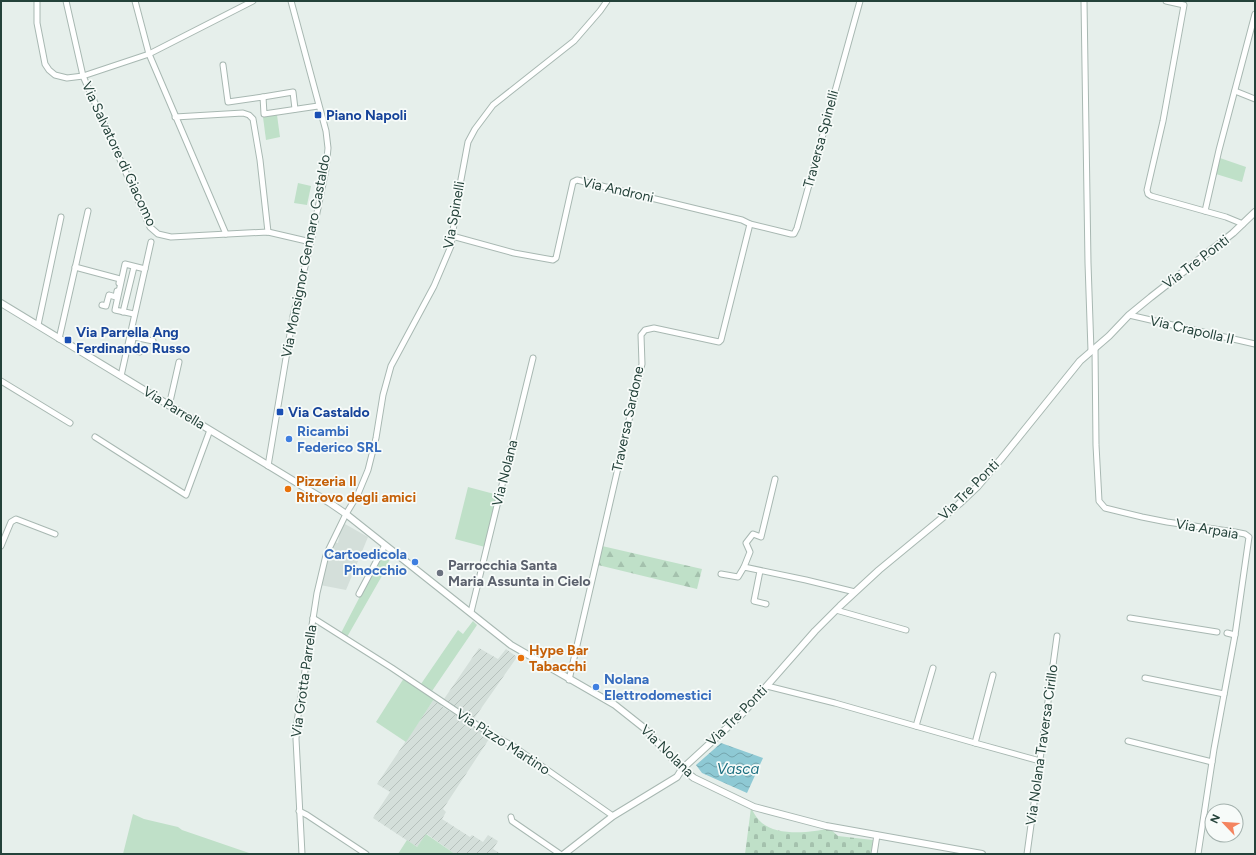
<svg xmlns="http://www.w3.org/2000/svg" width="1256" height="855" font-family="Figtree,sans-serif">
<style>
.built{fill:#d4dfda}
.industrial{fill:url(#industrial-furrows)}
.green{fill:#bfe0c8}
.forest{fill:url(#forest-firs)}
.cemetery{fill:url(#cemetery-stones)}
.water{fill:url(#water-waves)}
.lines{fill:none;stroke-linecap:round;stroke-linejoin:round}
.minor-casing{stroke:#a8b8b2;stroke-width:7}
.tertiary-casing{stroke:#a8b8b2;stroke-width:8}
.minor{stroke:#fff;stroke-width:5}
.tertiary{stroke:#fff;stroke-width:6}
.transit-dot{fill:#1a4fb4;stroke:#f7fbf9;stroke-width:1.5}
.shop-dot{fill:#3f7fe0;stroke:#f7fbf9;stroke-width:1.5}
.food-dot{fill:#e8710a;stroke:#f7fbf9;stroke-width:1.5}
.worship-dot{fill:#6b7280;stroke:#f7fbf9;stroke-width:1.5}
.labels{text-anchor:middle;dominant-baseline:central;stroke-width:3.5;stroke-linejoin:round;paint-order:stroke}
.transit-label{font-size:14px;font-weight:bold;fill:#164399;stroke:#f7fbf9;text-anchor:start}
.street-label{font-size:14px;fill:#24423a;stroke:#f7fbf9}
.shop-label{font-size:14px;font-weight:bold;fill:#366cbe;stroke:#f7fbf9;text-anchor:start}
.food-label{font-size:14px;font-weight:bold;fill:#c56008;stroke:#f7fbf9;text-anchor:start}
.worship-label{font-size:14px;font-weight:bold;fill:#5b616d;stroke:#f7fbf9;text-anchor:start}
.water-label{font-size:15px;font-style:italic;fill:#1c6f80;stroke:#f7fbf9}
</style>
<defs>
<pattern id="industrial-furrows" width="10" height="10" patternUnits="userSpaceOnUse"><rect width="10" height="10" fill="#d4dfda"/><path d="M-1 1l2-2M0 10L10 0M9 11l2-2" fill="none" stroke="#b6c1bc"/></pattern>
<pattern id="forest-firs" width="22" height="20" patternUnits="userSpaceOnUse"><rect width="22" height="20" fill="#bfe0c8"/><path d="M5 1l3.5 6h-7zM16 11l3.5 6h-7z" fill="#a4c1ad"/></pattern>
<pattern id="cemetery-stones" width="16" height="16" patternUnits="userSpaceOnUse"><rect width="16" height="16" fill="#bfe0c8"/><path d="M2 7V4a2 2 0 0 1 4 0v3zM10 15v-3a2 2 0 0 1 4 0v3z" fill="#a4c1ad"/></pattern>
<pattern id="water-waves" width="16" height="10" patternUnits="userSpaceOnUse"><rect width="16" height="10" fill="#8ec9d4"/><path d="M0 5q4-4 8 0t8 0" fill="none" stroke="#74a5ad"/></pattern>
</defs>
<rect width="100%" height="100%" fill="#e6efeb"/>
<polygon class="built" points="345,524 368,537 346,590 320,585 327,556 334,542 338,543 340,532"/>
<g class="industrial">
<polygon points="479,648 498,659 506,649 517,657 473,720 444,699"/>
<polygon points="434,699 442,704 441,706 491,736 443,809 446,812 442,819 470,837 472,835 483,842 488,835 498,841 493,849 501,854 455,854 427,834 417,847 373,818 390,792 377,784"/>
</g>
<g class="green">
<polygon points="277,115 280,137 266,140 263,117"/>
<polygon points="1220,158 1246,167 1242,182 1216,174"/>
<polygon points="298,183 311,186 307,205 294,203"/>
<polygon points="468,487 498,495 485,547 455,539"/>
<polygon points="384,550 392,556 386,566 387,567 347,637 341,633"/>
<polygon points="473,621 477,625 432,691 421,684 458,630 463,634"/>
<polygon points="404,678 434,699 406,742 376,722"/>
<polygon points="133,814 144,819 178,827 182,830 252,854 123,854"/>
<polygon points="426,834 455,854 398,854 407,840 417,847"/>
</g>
<polygon class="forest" points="602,546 702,569 697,589 598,565"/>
<path class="cemetery" d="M751,808C754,813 757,819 762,823C777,836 812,833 829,828L838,836L873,840L871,854H745Z"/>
<polygon class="water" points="721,743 763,758 747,793 702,773 696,765"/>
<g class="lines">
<g class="minor-casing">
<g id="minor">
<polyline points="37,1 37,23 45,64 49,70 55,75 67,78 83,76 149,54 253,1"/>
<polyline points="66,1 83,76 150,227 158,234 171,237 268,232 311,242"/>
<polyline points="135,1 149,54 226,234"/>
<polyline points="1084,1 1088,263 1091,351"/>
<polyline points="1166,1 1184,5 1163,121 1147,190 1148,194 1151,196 1226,217 1243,224"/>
<polyline points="223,65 228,102 263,97 264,114 318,106"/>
<polyline points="1235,91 1255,99"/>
<polyline points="263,97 293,92 295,109"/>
<polyline points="175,117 243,113 249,115 253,119 260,160 268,232"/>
<polyline points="1205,211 1219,150 1255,14"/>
<polyline points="452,236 514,253 553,260 556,258 573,182 577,180 742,220 750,224 791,234 794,234 797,228 860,1"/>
<polyline points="75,267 120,279 119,283"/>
<polyline points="102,305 106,306 109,295 116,297 117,291"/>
<polyline points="123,312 134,267"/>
<polyline points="134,314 115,310 125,264 145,269"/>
<polyline points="1129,315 1255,344"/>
<polyline points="38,325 61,217"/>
<polyline points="59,339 88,211"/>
<polyline points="130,339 133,339 131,349 140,352"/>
<polyline points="133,339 134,337 153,341"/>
<polyline points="1095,348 1096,445 1099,501 1105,508 1142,517 1167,522 1235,532 1245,534 1249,537 1235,635 1214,749 1198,854"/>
<polyline points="121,376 151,242"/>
<polyline points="1,381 70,423"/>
<polyline points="169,406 179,362"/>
<polyline points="95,437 186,495 210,430"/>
<polyline points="268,466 293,316 311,242 326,169 328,148 326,131 291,1"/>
<polyline points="1,546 11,522 16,519 55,534"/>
<polyline points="744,567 750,552 746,543 753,534 761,537 775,479"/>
<polyline points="760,571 754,601 766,604"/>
<polyline points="721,574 738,577 744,567 806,580 855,592"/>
<polyline points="359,594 385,545"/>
<polyline points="836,610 906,630"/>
<polyline points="471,612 533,358"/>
<polyline points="313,618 392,668 489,733 513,746 613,816"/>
<polyline points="1130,618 1217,632"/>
<polyline points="1227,633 1235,635"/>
<polyline points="993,675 975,743 1040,761"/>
<polyline points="1145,678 1224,694"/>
<polyline points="569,680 642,364 641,335 645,330 654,328 719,342 721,340 750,224"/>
<polyline points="767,686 835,703 975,743"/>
<polyline points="916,726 933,668"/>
<polyline points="1128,741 1212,762"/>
<polyline points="299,811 307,815 366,854"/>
<polyline points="511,817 512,821 560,854"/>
<polyline points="302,854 296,739 297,722 317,593 326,555 346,514 358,494 368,470 376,438 383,395 391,366 434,286 451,246 457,201 468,142 475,129 493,105 574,41 600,11 607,1"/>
<polyline points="874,854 877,835"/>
<polyline points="1027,854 1057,636"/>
</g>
</g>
<g class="tertiary-casing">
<g id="tertiary">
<polyline points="1,303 330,503 346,514 511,645 615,705 644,728 682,769 694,778 754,807 826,826 982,854"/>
<polyline points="564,854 613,816 677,777 682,769 742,714 815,631 840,606 879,570 959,504 978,486 1001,459 1080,361 1109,336 1129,315 1151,297 1233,233 1255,212"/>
</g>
</g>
<use href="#minor" class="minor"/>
<use href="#tertiary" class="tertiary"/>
</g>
<g class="transit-dot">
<rect x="314" y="111" width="8" height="8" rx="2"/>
<rect x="64" y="336" width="8" height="8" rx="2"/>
<rect x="276" y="408" width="8" height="8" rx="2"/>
</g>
<g class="shop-dot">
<circle cx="289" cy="439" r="4"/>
<circle cx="415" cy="562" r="4"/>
<circle cx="596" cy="687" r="4"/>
</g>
<g class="food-dot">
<circle cx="288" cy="489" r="4"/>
<circle cx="521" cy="658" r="4"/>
</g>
<circle class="worship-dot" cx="440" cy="573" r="4"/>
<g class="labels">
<g class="transit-label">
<text x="326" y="115">Piano Napoli</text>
<text x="76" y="332">Via Parrella Ang<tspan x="76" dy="16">Ferdinando Russo</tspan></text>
<text x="288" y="412">Via Castaldo</text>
</g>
<g class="street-label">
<text transform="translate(821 139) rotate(-75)">Traversa Spinelli</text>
<text transform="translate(119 154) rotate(65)">Via Salvatore di Giacomo</text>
<text transform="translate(618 190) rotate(13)">Via Androni</text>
<text transform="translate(454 215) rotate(-80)">Via Spinelli</text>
<text transform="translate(306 256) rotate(-79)">Via Monsignor Gennaro Castaldo</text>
<text transform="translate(1196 262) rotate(-37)">Via Tre Ponti</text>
<text transform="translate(1192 330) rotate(13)">Via Crapolla II</text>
<text transform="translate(174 408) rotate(31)">Via Parrella</text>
<text transform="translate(628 419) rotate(-78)">Traversa Sardone</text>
<text transform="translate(505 473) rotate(-76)">Via Nolana</text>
<text transform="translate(969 490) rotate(-45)">Via Tre Ponti</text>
<text transform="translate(1207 529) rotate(10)">Via Arpaia</text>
<text transform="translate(304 681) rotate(-82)">Via Grotta Parrella</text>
<text transform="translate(737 716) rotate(-45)">Via Tre Ponti</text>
<text transform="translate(503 742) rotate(33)">Via Pizzo Martino</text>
<text transform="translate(1042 745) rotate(-82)">Via Nolana Traversa Cirillo</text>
<text transform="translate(667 751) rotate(44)">Via Nolana</text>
</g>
<g class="shop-label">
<text x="297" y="431">Ricambi<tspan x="297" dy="16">Federico SRL</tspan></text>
<text x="407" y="554" text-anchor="end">Cartoedicola<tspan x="407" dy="16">Pinocchio</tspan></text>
<text x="604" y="679">Nolana<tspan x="604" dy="16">Elettrodomestici</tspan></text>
</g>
<g class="food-label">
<text x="296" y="481">Pizzeria Il<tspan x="296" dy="16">Ritrovo degli amici</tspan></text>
<text x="529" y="650">Hype Bar<tspan x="529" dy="16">Tabacchi</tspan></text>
</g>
<g class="worship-label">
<text x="448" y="565">Parrocchia Santa<tspan x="448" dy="16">Maria Assunta in Cielo</tspan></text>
</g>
<g class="water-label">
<text x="738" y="769">Vasca</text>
</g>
</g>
<rect width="1256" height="855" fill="none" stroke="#24423a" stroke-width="4"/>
<g transform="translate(1224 823) rotate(295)"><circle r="19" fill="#f7fbf9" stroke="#a3b1ad"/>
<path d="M0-3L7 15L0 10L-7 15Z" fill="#f4845f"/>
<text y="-6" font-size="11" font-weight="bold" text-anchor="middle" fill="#24423a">N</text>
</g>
</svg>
